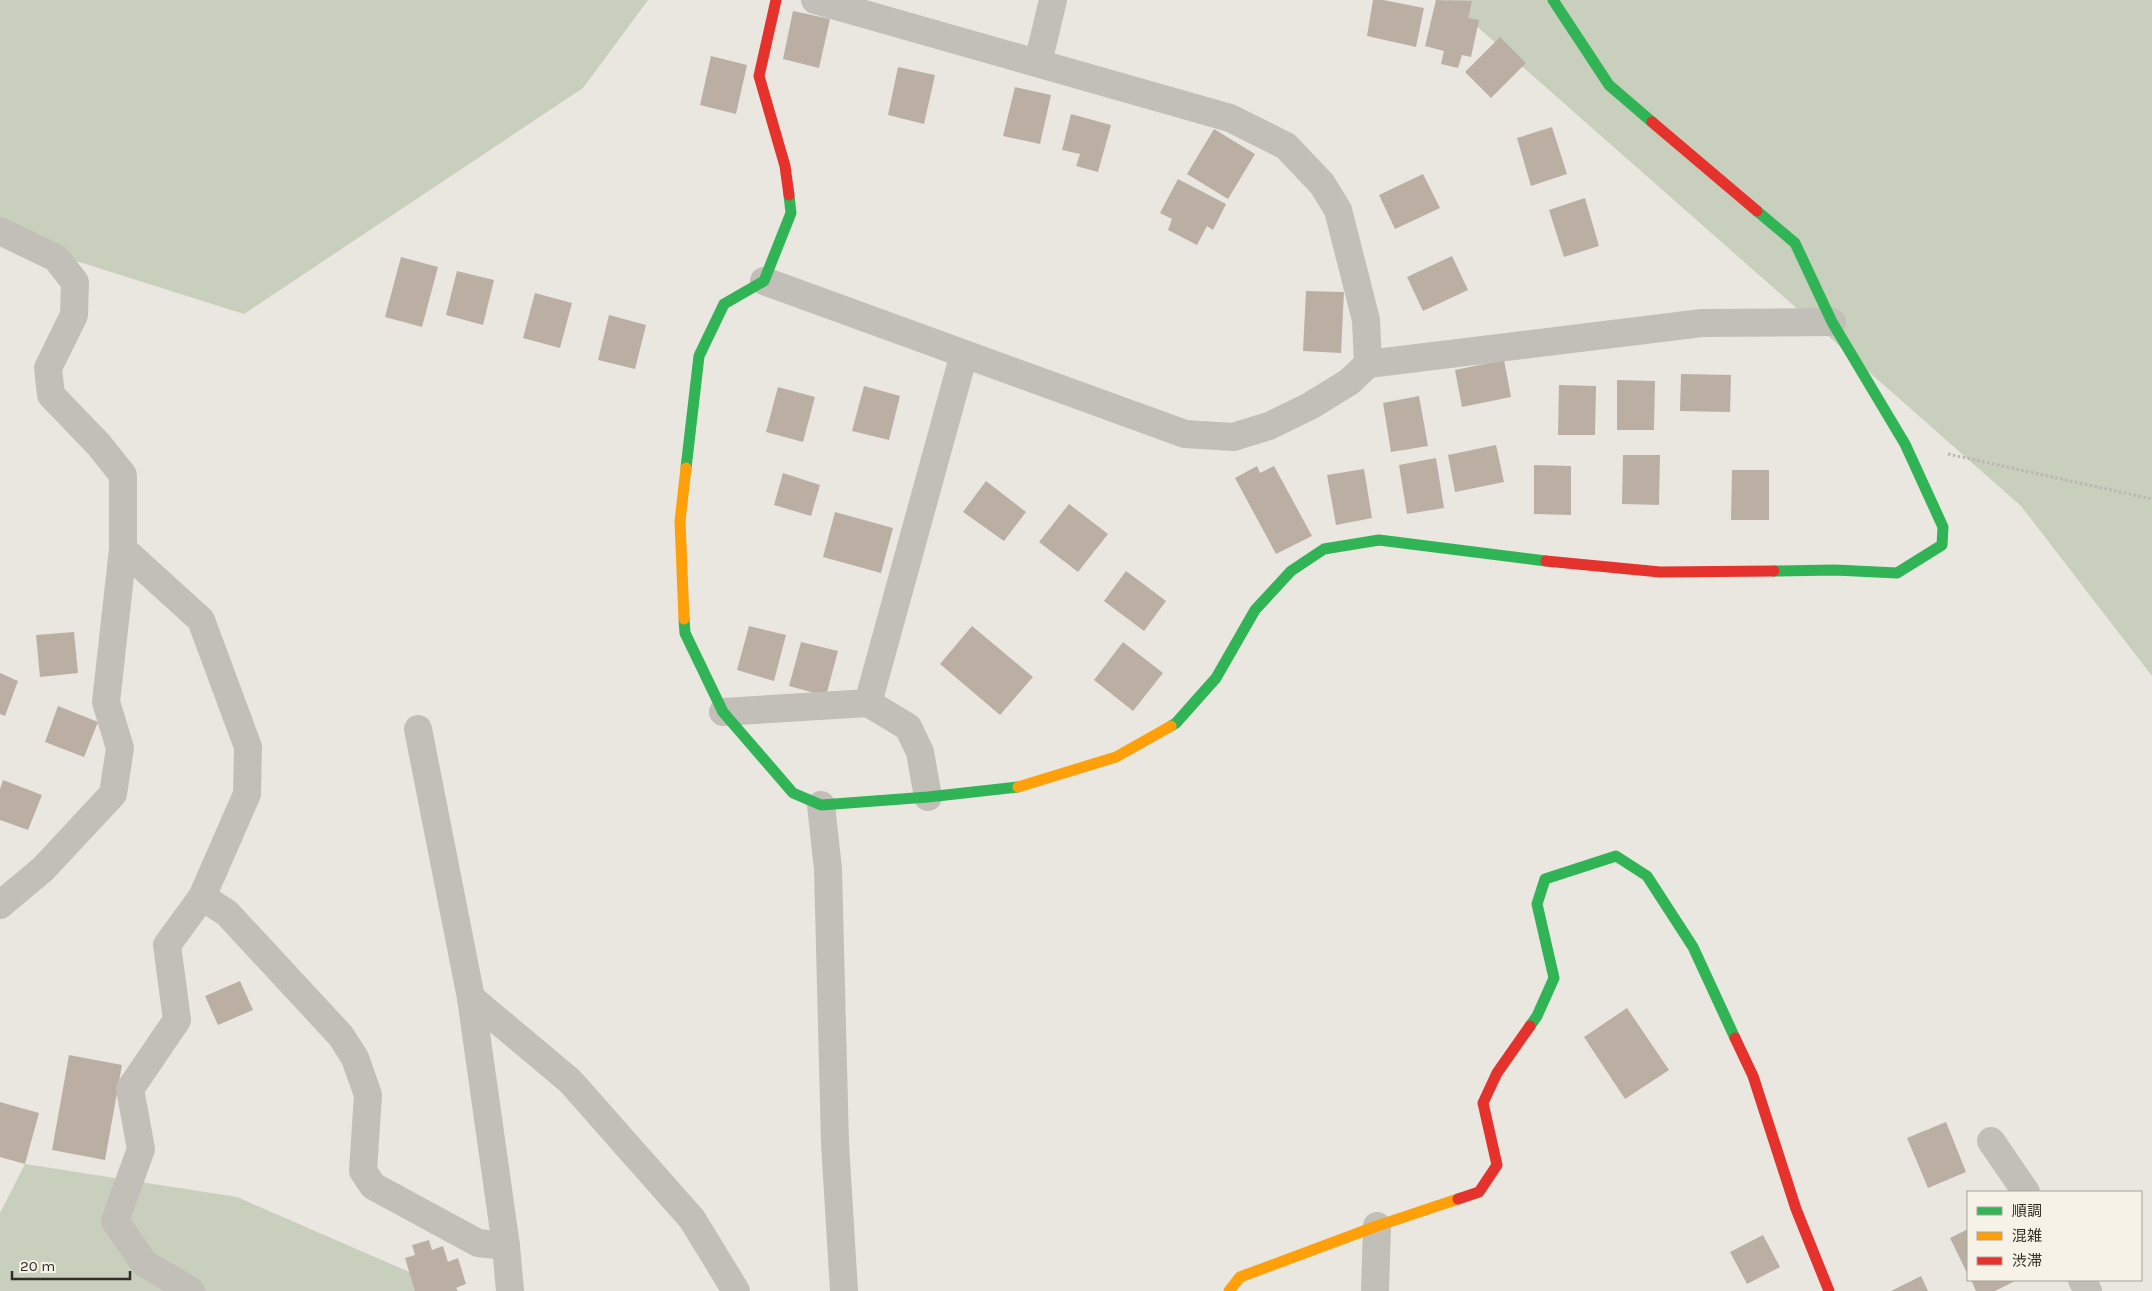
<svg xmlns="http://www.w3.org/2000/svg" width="2152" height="1291" font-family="Karla,'Noto Sans JP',sans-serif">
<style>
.green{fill:#c8cfbc}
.building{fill:#bbafa4}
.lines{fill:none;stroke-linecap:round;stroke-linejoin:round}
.path{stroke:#bbb7b2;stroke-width:3;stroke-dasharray:2.5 2.5;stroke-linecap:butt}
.street{stroke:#c2bfb9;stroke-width:28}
.fast{stroke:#30b455;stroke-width:11}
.slow{stroke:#ff9f0a;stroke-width:11}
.jam{stroke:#e5322d;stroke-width:11}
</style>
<rect width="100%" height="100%" fill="#eae7e0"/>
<g class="green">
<polygon points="0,0 648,0 583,88 244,314 0,237"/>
<polygon points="1447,0 2152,0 2152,676 2021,506"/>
<polygon points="25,1164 237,1197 453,1291 0,1291 0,1213"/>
</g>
<g class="building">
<polygon points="1373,0 1383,0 1424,8 1416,47 1367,36"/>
<polygon points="1436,0 1472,1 1468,18 1479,20 1471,57 1462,55 1458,68 1441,64 1444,51 1425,46"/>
<polygon points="793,11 830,19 819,68 783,59"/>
<polygon points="1500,37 1526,63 1491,98 1465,72"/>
<polygon points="711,56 747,65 736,114 700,105"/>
<polygon points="898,67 935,75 924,124 888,115"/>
<polygon points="1015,87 1051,95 1040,144 1003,136"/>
<polygon points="1071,114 1111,125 1098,172 1076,166 1080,154 1062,150"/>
<polygon points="1552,127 1567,174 1531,186 1517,138"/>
<polygon points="1214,129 1255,154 1228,199 1187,174"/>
<polygon points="1423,174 1440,208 1395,229 1379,195"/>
<polygon points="1178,179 1226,204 1213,230 1207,226 1197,245 1168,230 1172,219 1160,213"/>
<polygon points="1585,198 1599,246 1564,257 1549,210"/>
<polygon points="1452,256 1468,290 1423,311 1407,277"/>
<polygon points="401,257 438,267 422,327 385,317"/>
<polygon points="457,271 494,280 483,325 446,315"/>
<polygon points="1306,291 1344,292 1341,353 1303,351"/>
<polygon points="535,293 572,303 560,348 523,338"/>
<polygon points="609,315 646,325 635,369 598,360"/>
<polygon points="1504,360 1511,397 1462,407 1455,370"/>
<polygon points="1681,374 1731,375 1730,412 1680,411"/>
<polygon points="1617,380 1655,381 1654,430 1617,430"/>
<polygon points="1559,385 1596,386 1595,435 1558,435"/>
<polygon points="864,386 900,396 889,440 852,431"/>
<polygon points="778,387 815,397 803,442 766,432"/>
<polygon points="1419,396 1428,446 1391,452 1383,403"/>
<polygon points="1496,445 1504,482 1455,492 1448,455"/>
<polygon points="1623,455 1660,455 1659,505 1622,504"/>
<polygon points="1436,458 1444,508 1407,514 1399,465"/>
<polygon points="1534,465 1571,466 1571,515 1534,514"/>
<polygon points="1257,466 1260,473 1274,466 1312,536 1276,554 1235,478"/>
<polygon points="1364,469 1372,518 1336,525 1327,475"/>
<polygon points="1732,470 1769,470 1769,520 1731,520"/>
<polygon points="783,473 820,485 811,516 774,505"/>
<polygon points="986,481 1026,512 1004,541 963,512"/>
<polygon points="1069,504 1108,534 1078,572 1039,542"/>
<polygon points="835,512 893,528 881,573 823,557"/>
<polygon points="1126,571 1166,601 1144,631 1104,601"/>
<polygon points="749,626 786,635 774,681 737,670"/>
<polygon points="972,626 1033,677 1000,715 940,664"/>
<polygon points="74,632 78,673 40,677 36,635"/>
<polygon points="801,642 838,651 826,696 789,686"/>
<polygon points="1123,642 1163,673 1133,711 1094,680"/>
<polygon points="0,673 18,681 5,716 0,714"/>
<polygon points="58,706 98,722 84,757 45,742"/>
<polygon points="3,780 42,795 28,830 0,820 0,789"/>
<polygon points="240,981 253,1010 218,1025 205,996"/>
<polygon points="1627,1008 1669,1070 1625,1099 1584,1037"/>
<polygon points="69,1055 122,1065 105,1160 52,1150"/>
<polygon points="0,1102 39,1113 25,1164 0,1157"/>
<polygon points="1946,1122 1966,1172 1928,1188 1907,1138"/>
<polygon points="1968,1229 1968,1275 1950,1238"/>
<polygon points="1763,1235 1780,1267 1747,1284 1730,1252"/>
<polygon points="429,1240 432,1250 443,1246 448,1262 458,1258 466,1284 456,1288 458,1291 415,1291 405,1258 415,1255 412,1245"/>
<polygon points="1921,1276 1928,1291 1891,1291"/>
<polygon points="1971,1280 2017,1280 1995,1291 1976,1291"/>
</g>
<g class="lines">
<polyline class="path" points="1948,454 2152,499"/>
<g class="street">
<polyline points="815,0 1230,118 1286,146 1322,184 1338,210 1366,320 1368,364"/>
<polyline points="1038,63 1053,0"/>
<polyline points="0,231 56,258 75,282 74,315 48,368 51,395 99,445 123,475 123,549 106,702 120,748 113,794 43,869 0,905"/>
<polyline points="764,281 1185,434 1233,437 1269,426 1310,406 1349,382 1368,364 1702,323 1832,322"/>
<polyline points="123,549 201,620 248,747 247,794 202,897 167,945 177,1020 130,1089 141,1149 115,1221 144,1263 191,1291"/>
<polyline points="868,703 964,354"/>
<polyline points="723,712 868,703 908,727 920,752 928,797"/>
<polyline points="418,729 471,998 506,1246 510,1291"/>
<polyline points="821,805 828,869 835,1143 844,1291"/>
<polyline points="202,897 227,913 341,1036 355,1058 368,1095 363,1171 373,1186 478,1243 506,1246"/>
<polyline points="471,998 570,1081 692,1219 736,1291"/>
<polyline points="1991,1141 2026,1192"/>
<polyline points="2082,1280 2088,1291"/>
<polyline points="1375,1291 1377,1226"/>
</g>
<g class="fast">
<polyline points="1553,0 1609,85 1652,122"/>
<polyline points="1757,211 1795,243 1832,322 1905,444 1943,527 1942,545 1897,573 1835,570 1774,571"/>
<polyline points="686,468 699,356 724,304 764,281 791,213 789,195"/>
<polyline points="684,619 685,633 723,712 793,793 821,805 928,797 1018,787"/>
<polyline points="1171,726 1176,723 1216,678 1255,610 1291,571 1324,549 1379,540 1546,561"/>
<polyline points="1530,1026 1537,1016 1554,978 1537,904 1545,879 1616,856 1647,876 1693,947 1735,1038"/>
</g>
<g class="slow">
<polyline points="684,619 680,521 686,468"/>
<polyline points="1018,787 1116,757 1171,726"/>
<polyline points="1229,1291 1240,1277 1377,1226 1458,1199"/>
</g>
<g class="jam">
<polyline points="776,0 759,76 785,166 789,195"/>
<polyline points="1652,122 1757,211"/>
<polyline points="1546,561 1660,572 1774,571"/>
<polyline points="1735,1038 1753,1076 1796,1209 1829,1291"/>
<polyline points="1458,1199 1479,1192 1497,1165 1483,1103 1497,1073 1530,1026"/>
</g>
</g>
<rect x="1967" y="1191" width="175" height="90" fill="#f6f2e7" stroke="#a8a39b"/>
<rect x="1977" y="1207" width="25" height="8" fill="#30b455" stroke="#a8a39b"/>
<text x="2012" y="1216" font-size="15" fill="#332d28">順調</text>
<rect x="1977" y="1232" width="25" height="8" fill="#ff9f0a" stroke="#a8a39b"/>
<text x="2012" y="1241" font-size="15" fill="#332d28">混雑</text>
<rect x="1977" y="1257" width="25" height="8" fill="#e5322d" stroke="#a8a39b"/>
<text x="2012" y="1266" font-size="15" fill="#332d28">渋滞</text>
<path d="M12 1271v8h118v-8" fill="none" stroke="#332d28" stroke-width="2.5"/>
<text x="20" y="1271" font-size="15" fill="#332d28" stroke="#f6f2e7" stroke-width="4" paint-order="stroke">20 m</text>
</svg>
